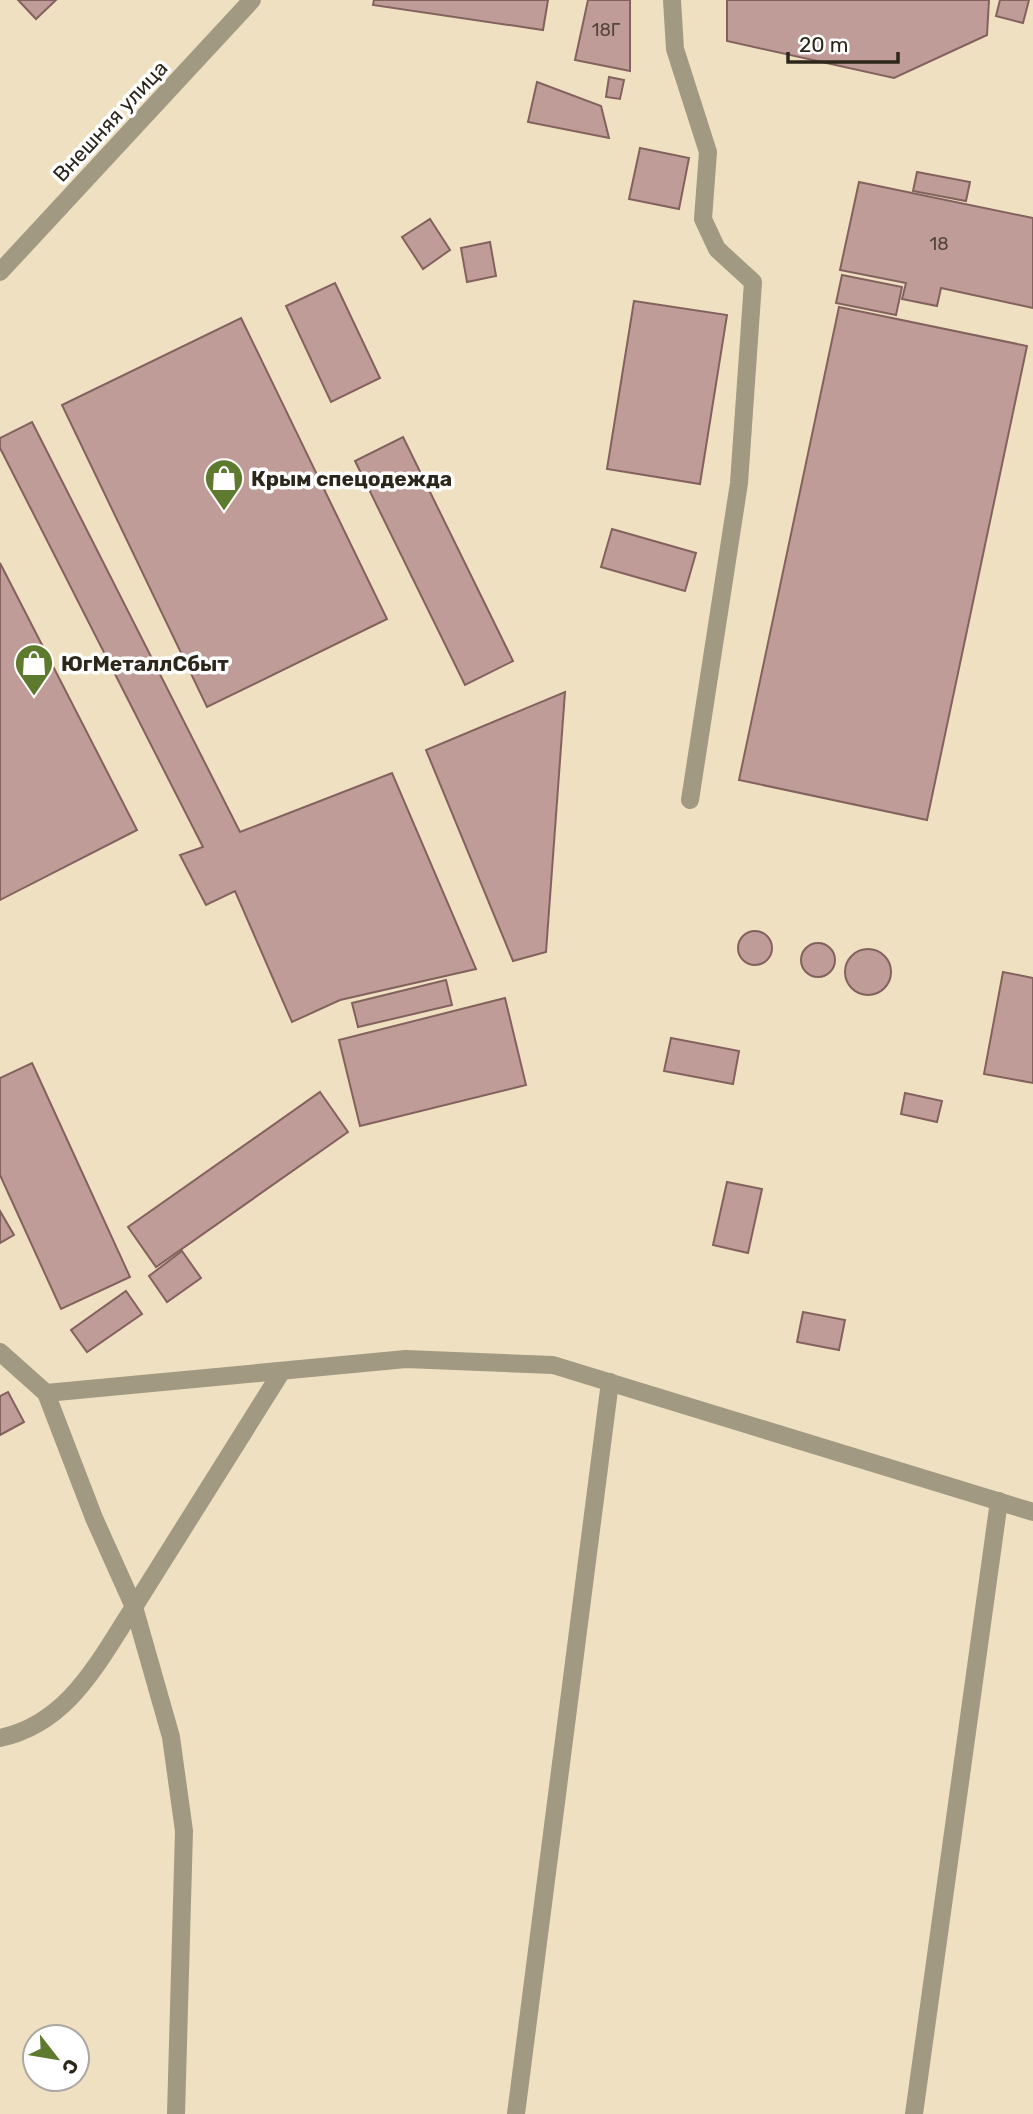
<svg xmlns="http://www.w3.org/2000/svg" width="1033" height="2114" font-family="Rubik,sans-serif">
<style>
.building{fill:#c09c98;stroke:#83625e;stroke-width:2}
.lines{fill:none;stroke-linecap:round;stroke-linejoin:round}
.minor{stroke:#a19981;stroke-width:18}
.labels{text-anchor:middle;dominant-baseline:central;stroke-width:7;stroke-linejoin:round;paint-order:stroke}
.number-label{font-size:18px;fill:#51443a}
.street-label{font-size:21px;fill:#2c261b;stroke:#fff}
.poi-label{font-size:21px;font-weight:bold;fill:#2c261b;stroke:#fff;text-anchor:start}
</style>
<rect width="100%" height="100%" fill="#efe0c1"/>
<g class="building">
<polygon points="18,0 56,0 36,19"/>
<polygon points="374,0 548,0 543,30 373,5"/>
<polygon points="588,0 630,0 630,71 575,60"/>
<polygon points="727,0 989,0 987,35 894,78 727,41"/>
<polygon points="1000,0 1029,0 1023,23 996,16"/>
<polygon points="609,77 624,80 620,99 606,97"/>
<polygon points="537,82 601,106 609,138 528,122"/>
<polygon points="640,148 689,158 679,209 629,199"/>
<polygon points="917,172 970,182 966,201 913,191"/>
<polygon points="859,182 1033,218 1033,308 941,288 937,306 902,299 906,283 840,270"/>
<polygon points="430,219 450,250 423,269 402,237"/>
<polygon points="490,242 496,276 467,282 461,248"/>
<polygon points="842,275 902,287 896,315 836,303"/>
<polygon points="335,283 380,378 331,402 286,306"/>
<polygon points="634,301 727,315 700,484 607,469"/>
<polygon points="839,307 1027,346 927,820 739,780"/>
<polygon points="241,318 387,619 207,707 62,405"/>
<polygon points="32,422 240,832 392,773 476,969 340,1000 292,1022 235,891 206,905 180,855 203,847 0,448 0,438"/>
<polygon points="403,437 513,661 465,685 355,461"/>
<polygon points="612,529 696,553 685,591 601,567"/>
<polygon points="0,563 137,830 0,900"/>
<polygon points="565,692 546,952 513,961 426,750"/>
<circle cx="755" cy="948" r="17"/>
<circle cx="818" cy="960" r="17"/>
<circle cx="868" cy="972" r="23"/>
<polygon points="1003,972 1033,978 1033,1083 984,1074"/>
<polygon points="446,980 452,1005 358,1027 352,1003"/>
<polygon points="505,998 526,1085 360,1126 339,1040"/>
<polygon points="671,1038 739,1051 733,1084 664,1071"/>
<polygon points="32,1063 130,1277 61,1309 0,1175 0,1078"/>
<polygon points="320,1092 348,1132 156,1267 128,1227"/>
<polygon points="905,1093 942,1101 937,1122 901,1114"/>
<polygon points="727,1182 762,1189 748,1253 713,1245"/>
<polygon points="0,1211 14,1235 0,1243"/>
<polygon points="182,1251 201,1278 167,1302 149,1276"/>
<polygon points="126,1291 142,1314 87,1352 71,1330"/>
<polygon points="803,1312 845,1320 839,1350 797,1342"/>
<polygon points="8,1392 24,1422 0,1435 0,1396"/>
</g>
<g class="lines">
<g class="minor">
<polyline points="672,0 675,49 708,152 703,219 717,249 753,282 739,483 690,800"/>
<polyline points="0,272 252,0"/>
<polyline points="0,1352 46,1393 94,1518 134,1607"/>
<polyline points="46,1393 406,1359 553,1365 1033,1512"/>
<polyline points="134,1607 282,1371"/>
<path d="M0,1738C69,1723 98,1662 134,1607L171,1737L184,1831L176,2114"/>
<polyline points="516,2114 610,1382"/>
<polyline points="914,2114 999,1501"/>
</g>
</g>
<defs>
<g id="shop-pin" transform="scale(2.0125)"><path d="M0 17L-7.5 6A9.5 9.5 0 1 1 7.5 6Z" fill="#5e7a2e" stroke="#fff"/><path d="M-5-2.5h2.3a2.7 3.5 0 0 1 5.4 0H5L5.5 6h-11ZM-1.5-2.5h3a1.5 2.3 0 0 0-3 0Z" fill="#fff"/></g>
</defs>
<g fill-rule="evenodd">
<use href="#shop-pin" x="224" y="478"/>
<use href="#shop-pin" x="34" y="663"/>
</g>
<g class="labels">
<g class="number-label">
<text x="606" y="30">18Г</text>
<text x="939" y="244">18</text>
</g>
<g class="street-label">
<text transform="translate(110 121) rotate(-47)">Внешняя улица</text>
</g>
<g class="poi-label">
<text x="251" y="478">Крым спецодежда</text>
<text x="61" y="663">ЮгМеталлСбыт</text>
</g>
</g>
<g transform="translate(56 2058) rotate(121)"><circle r="33" fill="#ffffff" stroke="#aba8a4" stroke-width="2"/>
<path d="M0-5L12 26L0 18L-12 26Z" fill="#5e7a2e"/>
<text y="-10" font-size="19" font-weight="bold" text-anchor="middle" fill="#2c261b">С</text>
</g>
<path d="M788 52v10h110v-10" fill="none" stroke="#2c261b" stroke-width="3.5"/>
<text x="799" y="52" font-size="21" fill="#2c261b" stroke="#ffffff" stroke-width="5" paint-order="stroke">20 m</text>
</svg>
